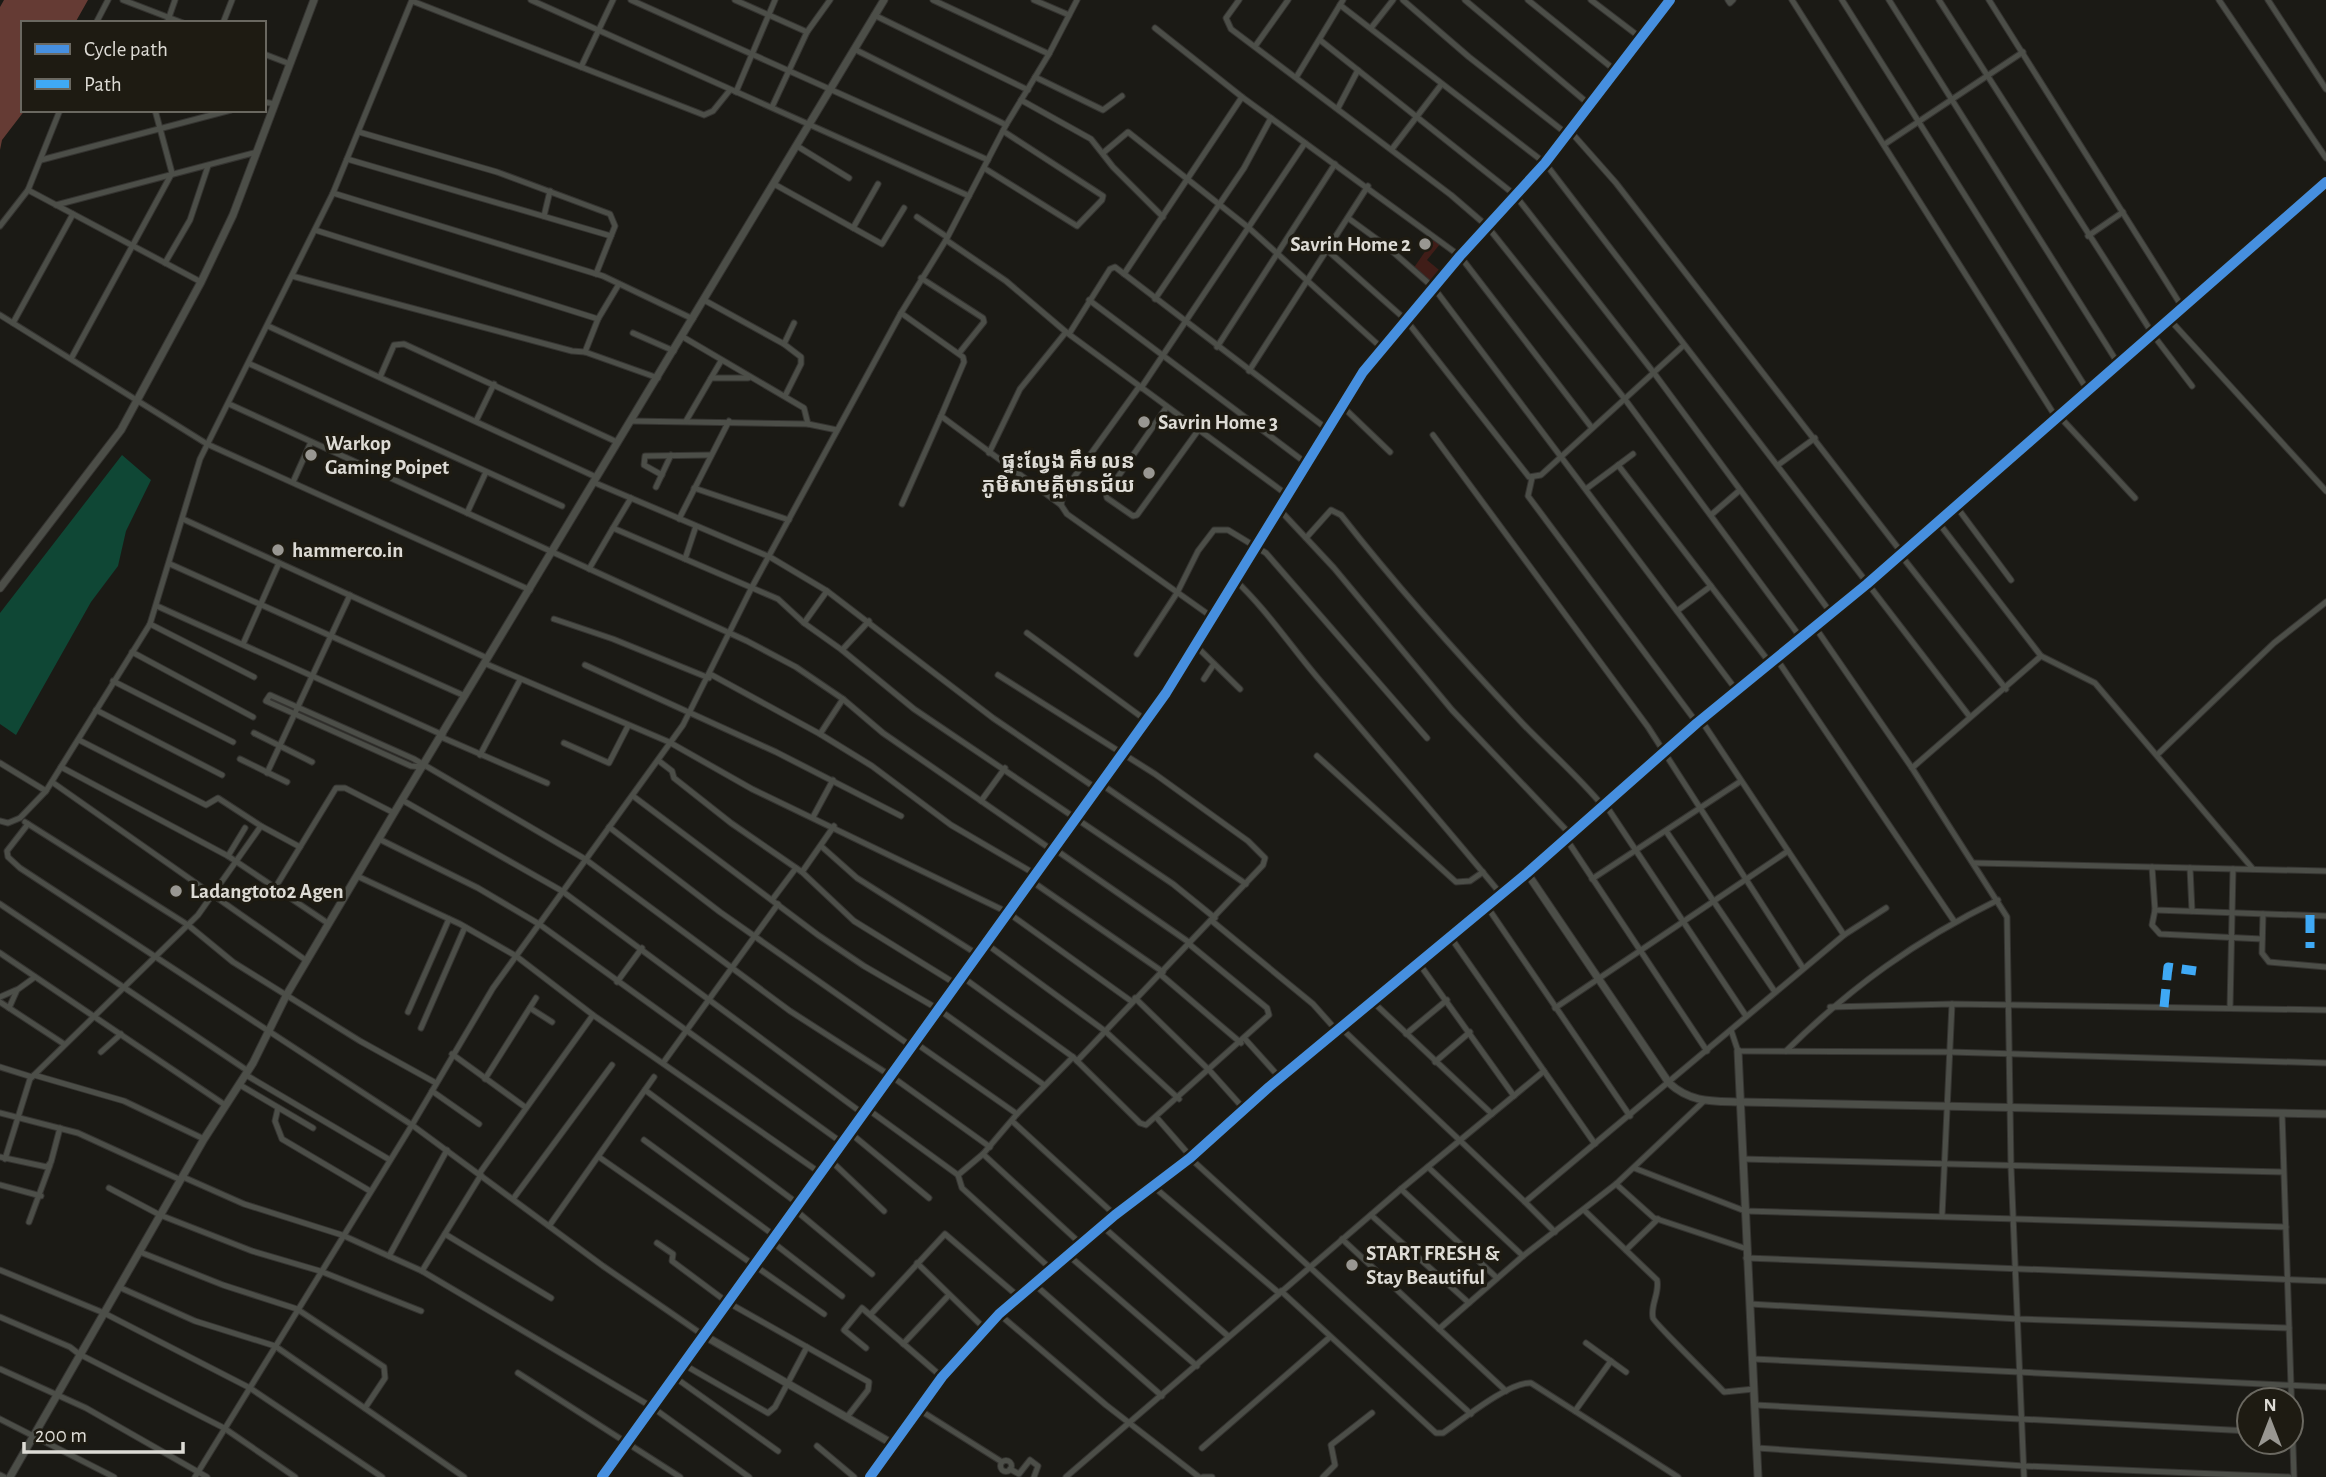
<svg xmlns="http://www.w3.org/2000/svg" width="2326" height="1477" font-family="'Alegreya Sans','Noto Sans Khmer',sans-serif">
<style>
.green{fill:#401d18}
.forest{fill:#653b34}
.water{fill:#0f4735}
.lines{fill:none;stroke-linecap:round;stroke-linejoin:round}
.minor-casing{stroke:#353431;stroke-width:7}
.tertiary-casing{stroke:#353431;stroke-width:9}
.minor{stroke:#4c4e48;stroke-width:5}
.tertiary{stroke:#4c4e48;stroke-width:7}
.quiet{stroke:#3fa9f5;stroke-width:9;stroke-dasharray:18 9;stroke-linecap:butt}
.cycleway-casing{stroke:#1e1b12;stroke-width:15}
.cycleway{stroke:#468fdf;stroke-width:10}
.poi-dot{fill:#999792;stroke:#1e1b12;stroke-width:2.5}
.labels{text-anchor:middle;dominant-baseline:central;stroke-width:7;stroke-linejoin:round;paint-order:stroke}
.poi-label{font-size:21px;font-weight:bold;fill:#dddbd5;stroke:#1e1b12;text-anchor:start}
</style>
<rect width="100%" height="100%" fill="#1b1a15"/>
<polygon class="green" points="1433,240 1440,244 1427,260 1444,274 1434,288 1413,269"/>
<polygon class="forest" points="4,0 88,0 75,23 23,23 25,110 2,140 0,150 0,7"/>
<polygon class="water" points="122,455 151,480 126,531 118,566 91,602 16,735 0,724 0,613"/>
<g class="lines">
<g class="minor-casing">
<g id="minor">
<polyline points="123,0 183,23"/>
<polyline points="531,0 969,196"/>
<polyline points="631,0 988,160"/>
<polyline points="735,0 807,32"/>
<polyline points="933,0 1049,54"/>
<polyline points="1034,0 1069,15"/>
<polyline points="1239,0 1226,18 1231,29 1451,195 1487,226 1624,398 1801,638"/>
<polyline points="1403,0 1469,57 1567,134"/>
<polyline points="1465,0 1590,105"/>
<polyline points="1528,0 1616,71"/>
<polyline points="1591,0 1641,38"/>
<polyline points="1728,0 1730,3 1733,0"/>
<polyline points="1792,0 2057,419"/>
<polyline points="1842,0 2088,391"/>
<polyline points="1889,0 2119,365"/>
<polyline points="1939,0 2154,336 2192,386"/>
<polyline points="1989,0 2184,310"/>
<polyline points="2219,0 2326,158"/>
<polyline points="2268,0 2326,89"/>
<polyline points="412,1 704,115 713,111 730,90"/>
<polyline points="1340,5 1545,163 1970,717"/>
<polyline points="874,15 1028,90"/>
<polyline points="96,23 108,0"/>
<polyline points="167,23 175,0"/>
<polyline points="223,23 232,0"/>
<polyline points="1155,28 1242,97 1460,256 1592,428"/>
<polyline points="1371,28 1393,0"/>
<polyline points="1320,40 1515,195 1654,373 1831,613"/>
<polyline points="1256,45 1288,0"/>
<polyline points="854,49 1006,125 1049,54 1077,0"/>
<polyline points="264,54 290,64"/>
<polyline points="581,67 613,0"/>
<polyline points="1297,76 1343,0"/>
<polyline points="1035,77 1103,110 1122,96"/>
<polyline points="736,92 775,0"/>
<polyline points="1021,100 1091,139 1113,167 1163,217"/>
<polyline points="264,102 275,104"/>
<polyline points="772,107 807,32 830,0"/>
<polyline points="1338,108 1358,70"/>
<polyline points="1570,131 1616,183 1902,553"/>
<polyline points="359,132 497,172 610,214 615,226 596,274"/>
<polyline points="1885,144 2023,52"/>
<polyline points="797,146 849,178"/>
<polyline points="1392,149 1441,85"/>
<polyline points="1103,153 1128,132 1249,228 1384,350"/>
<polyline points="347,159 611,236"/>
<polyline points="41,160 231,110"/>
<polyline points="984,168 1077,226 1102,200 1103,196 1003,131"/>
<polyline points="774,184 882,244 904,208"/>
<polyline points="28,190 201,282"/>
<polyline points="333,193 603,276 693,319"/>
<polyline points="56,205 257,152"/>
<polyline points="544,216 550,191"/>
<polyline points="917,217 947,237"/>
<polyline points="1348,218 1385,245 1434,288 1737,691"/>
<polyline points="0,226 28,190 60,110"/>
<polyline points="853,228 878,184"/>
<polyline points="315,230 598,319"/>
<polyline points="2088,236 2123,212"/>
<polyline points="946,240 1006,281 1066,332 1286,494"/>
<polyline points="1327,250 1406,320 1529,477 1541,475 1684,345"/>
<polyline points="165,263 190,220 208,166"/>
<polyline points="1124,274 1242,97"/>
<polyline points="292,276 572,351 585,352 658,378"/>
<polyline points="921,278 983,318 984,322 960,352"/>
<polyline points="1155,299 1244,168 1271,118"/>
<polyline points="704,300 784,344 794,323"/>
<polyline points="1089,300 1306,463"/>
<polyline points="901,313 963,357 964,362 941,416 1061,505"/>
<polyline points="0,315 207,444 530,590"/>
<polyline points="2171,321 2326,491"/>
<polyline points="13,323 73,214"/>
<polyline points="268,326 596,477"/>
<polyline points="633,333 674,351"/>
<polyline points="1069,334 1110,269 1115,267 1327,429"/>
<polyline points="683,337 804,408 808,424"/>
<polyline points="784,344 801,357 801,364 785,396"/>
<polyline points="1217,347 1335,164"/>
<polyline points="585,352 598,319 619,284"/>
<polyline points="72,357 172,173 155,110"/>
<polyline points="250,364 562,506"/>
<polyline points="1249,371 1368,186"/>
<polyline points="380,377 394,345 404,344 617,442"/>
<polyline points="711,378 721,361"/>
<polyline points="1139,387 1064,491 1061,505 1067,514 1212,617"/>
<polyline points="1141,388 1305,143"/>
<polyline points="229,404 747,641 796,667 843,699 883,733 1052,850"/>
<polyline points="1342,406 1390,452"/>
<polyline points="1166,408 1106,494 1107,498 1133,516 1137,515 1197,432"/>
<polyline points="2060,417 2135,498"/>
<polyline points="476,421 494,384"/>
<polyline points="630,421 808,424 837,430"/>
<polyline points="686,421 711,378 748,378"/>
<polyline points="1433,435 1648,727 1803,968"/>
<polyline points="989,453 1020,389 1066,332"/>
<polyline points="1618,465 1770,663"/>
<polyline points="1778,465 1815,438"/>
<polyline points="662,475 644,465 645,456 711,455"/>
<polyline points="1532,478 1528,496 1697,723"/>
<polyline points="293,482 311,442"/>
<polyline points="593,482 770,557 827,591 993,718 1097,789"/>
<polyline points="656,487 671,455"/>
<polyline points="694,488 789,520"/>
<polyline points="1586,489 1633,454"/>
<polyline points="902,504 941,416"/>
<polyline points="1956,506 2011,580"/>
<polyline points="1278,508 1334,568 1452,710 1569,833"/>
<polyline points="467,513 486,472"/>
<polyline points="1711,515 1740,490"/>
<polyline points="183,519 487,658"/>
<polyline points="679,519 729,421"/>
<polyline points="613,528 631,498"/>
<path d="M1306,538L1331,510L1341,515C1398,588 1460,657 1524,725C1550,752 1578,776 1602,805"/>
<polyline points="1900,554 2006,689"/>
<polyline points="685,559 696,526"/>
<polyline points="170,564 465,696"/>
<polyline points="589,569 613,528 778,599 804,623"/>
<path d="M1234,579C1266,609 1289,644 1317,677C1378,749 1440,820 1500,893"/>
<polyline points="827,591 804,623 842,650"/>
<polyline points="157,606 443,735"/>
<polyline points="1677,611 1711,586"/>
<polyline points="554,619 613,639 709,678"/>
<polyline points="869,621 842,650 914,709 1173,884 1215,918"/>
<polyline points="150,624 254,677"/>
<polyline points="1815,627 1912,768 2007,917 2011,1167 2024,1477"/>
<polyline points="1027,633 1147,721"/>
<polyline points="243,644 279,563"/>
<polyline points="1195,645 1240,689"/>
<polyline points="132,652 253,717"/>
<polyline points="1137,654 1177,593 1198,551 1214,530 1228,530 1266,553 1427,738"/>
<polyline points="2041,656 2095,683 2253,869"/>
<polyline points="1776,658 1954,921"/>
<polyline points="484,663 669,742 752,789 1007,912 1131,1001"/>
<polyline points="585,665 776,752 901,816"/>
<polyline points="710,674 820,734 872,766 951,825 1035,874"/>
<polyline points="998,675 1155,774 1248,841 1265,858 1263,865 1077,1061"/>
<polyline points="1204,679 1214,664"/>
<polyline points="113,681 233,742"/>
<polyline points="96,710 222,775"/>
<polyline points="1701,720 1844,935"/>
<polyline points="254,733 312,762"/>
<polyline points="820,734 843,699"/>
<polyline points="441,737 547,783"/>
<polyline points="79,740 206,805 218,798 261,826"/>
<polyline points="564,743 609,763 628,726"/>
<polyline points="2158,754 2274,643 2326,602"/>
<polyline points="480,755 520,680"/>
<polyline points="1317,756 1456,882 1470,881 1483,872"/>
<polyline points="240,759 287,782"/>
<polyline points="659,761 672,771 674,778 731,823 802,872 854,921 956,984"/>
<polyline points="0,763 46,791"/>
<polyline points="61,767 228,856 329,924"/>
<polyline points="423,767 411,766 266,701 270,695 414,759 585,859 790,1011 891,1076 990,1147"/>
<polyline points="1912,768 2041,656 1938,522"/>
<polyline points="267,773 350,595"/>
<polyline points="52,782 307,961"/>
<polyline points="1101,784 1246,884"/>
<polyline points="633,796 818,935 864,966 938,1009 1044,1085"/>
<polyline points="402,800 562,891 862,1113"/>
<polyline points="981,801 1005,768"/>
<polyline points="1605,804 1746,1016"/>
<polyline points="813,817 833,780"/>
<polyline points="0,821 8,823 20,818 46,791 150,624 200,459 333,193 412,0"/>
<polyline points="25,822 188,925 233,962 360,1041 436,1083"/>
<polyline points="28,824 7,851 8,857 20,868 412,1125 603,1266 703,1335"/>
<polyline points="609,827 720,912 911,1046"/>
<polyline points="1666,831 1775,992"/>
<polyline points="1565,837 1707,1051"/>
<polyline points="379,839 478,888 539,924 841,1142"/>
<polyline points="821,846 857,878 977,954"/>
<polyline points="1053,848 1190,943"/>
<polyline points="228,856 245,828"/>
<polyline points="1974,863 2326,871"/>
<polyline points="2152,867 2155,910 2326,916"/>
<polyline points="2190,868 2192,911"/>
<polyline points="802,872 834,826"/>
<polyline points="357,876 460,924 516,956 593,1015 819,1172"/>
<polyline points="1592,879 1741,781"/>
<polyline points="1030,880 1163,972"/>
<polyline points="275,888 336,788 345,788 394,813"/>
<polyline points="772,900 796,868"/>
<polyline points="0,904 248,1071"/>
<polyline points="1486,905 1630,1116"/>
<polyline points="2155,910 2152,925 2160,934 2262,939"/>
<polyline points="2263,914 2262,953 2269,962 2326,967"/>
<polyline points="1212,921 1313,1004 1337,1031"/>
<polyline points="1449,935 1595,1144"/>
<polyline points="985,943 1105,1031 1179,1099"/>
<polyline points="0,953 225,1105"/>
<polyline points="1418,962 1514,1096"/>
<polyline points="1160,974 1241,1043"/>
<polyline points="961,976 1073,1057 1140,1123 1146,1125 1269,1015 1267,1008 1189,944"/>
<polyline points="617,982 642,948"/>
<polyline points="0,997 16,990"/>
<polyline points="1135,998 1210,1071 1244,1109"/>
<polyline points="1372,1001 1492,1114"/>
<polyline points="0,1002 64,1044"/>
<polyline points="1830,1007 1952,1004 2326,1010"/>
<polyline points="9,1008 17,990 35,977"/>
<polyline points="530,1008 552,1022"/>
<polyline points="1555,1008 1788,851"/>
<polyline points="2230,1008 2233,869"/>
<polyline points="408,1012 449,919"/>
<polyline points="421,1028 465,927"/>
<polyline points="1341,1028 1525,1202 1844,935 1886,908"/>
<polyline points="1731,1030 1738,1051 1950,1052 2326,1063"/>
<polyline points="1406,1034 1447,1000"/>
<polyline points="1245,1039 1280,1078"/>
<polyline points="914,1042 1017,1114 1073,1057"/>
<path d="M1786,1051C1851,987 1916,940 1998,900"/>
<polyline points="101,1052 121,1034"/>
<polyline points="452,1054 525,1107"/>
<polyline points="1435,1062 1470,1032"/>
<polyline points="663,1063 778,904"/>
<polyline points="0,1067 32,1077"/>
<polyline points="34,1075 124,1101 204,1139"/>
<polyline points="246,1075 390,1160"/>
<polyline points="485,1079 536,998"/>
<polyline points="240,1085 313,1128"/>
<polyline points="645,1090 797,1203"/>
<polyline points="432,1091 479,1124"/>
<polyline points="278,1108 275,1121 282,1139 370,1191"/>
<polyline points="866,1108 958,1175 983,1154 1017,1114"/>
<polyline points="0,1113 78,1133 181,1180"/>
<polyline points="2282,1113 2294,1477"/>
<polyline points="1157,1118 1191,1157"/>
<polyline points="1012,1121 1115,1215"/>
<polyline points="849,1132 929,1198"/>
<polyline points="644,1140 775,1236"/>
<polyline points="983,1154 1081,1244"/>
<polyline points="0,1157 47,1167 51,1162 60,1128"/>
<polyline points="599,1157 824,1314"/>
<polyline points="1190,1158 1471,1414"/>
<polyline points="5,1159 30,1079 198,915 261,826 300,847"/>
<polyline points="829,1159 884,1211"/>
<polyline points="1743,1159 2283,1172"/>
<polyline points="1428,1167 1523,1256"/>
<polyline points="1634,1168 1745,1211 2286,1227"/>
<polyline points="479,1174 593,1015"/>
<polyline points="958,1175 962,1188 1051,1269"/>
<polyline points="183,1177 244,1204 342,1235 422,1271 652,1407 749,1477"/>
<polyline points="1616,1184 1654,1218 1747,1249"/>
<polyline points="0,1185 41,1196"/>
<polyline points="1154,1187 1279,1293"/>
<polyline points="109,1188 160,1215 252,1251 320,1271 421,1311"/>
<polyline points="1401,1189 1497,1278"/>
<polyline points="513,1199 612,1065"/>
<polyline points="1525,1202 1555,1232"/>
<polyline points="794,1209 872,1274"/>
<path d="M1585,1211L1657,1280C1660,1293 1650,1305 1653,1318C1654,1323 1715,1382 1724,1392L1754,1389"/>
<polyline points="1371,1215 1469,1303"/>
<polyline points="1942,1216 1952,1004"/>
<polyline points="29,1222 50,1165"/>
<polyline points="549,1226 654,1077"/>
<polyline points="1102,1226 1228,1336"/>
<polyline points="445,1234 551,1298"/>
<polyline points="1342,1239 1506,1391"/>
<polyline points="771,1241 842,1296"/>
<polyline points="657,1243 673,1254 672,1261 727,1302 869,1382 868,1390 847,1417"/>
<polyline points="1626,1250 1658,1219"/>
<polyline points="140,1252 223,1285 297,1309 384,1367 385,1378 365,1408"/>
<polyline points="1068,1255 1197,1366"/>
<polyline points="389,1256 447,1150"/>
<polyline points="1746,1258 2326,1281"/>
<polyline points="917,1263 984,1328"/>
<polyline points="0,1270 104,1313 250,1388 382,1477"/>
<polyline points="422,1271 481,1175"/>
<polyline points="1034,1284 1162,1396"/>
<polyline points="121,1288 195,1321 275,1346 464,1477"/>
<path d="M1281,1291L1436,1433H1443C1462,1420 1510,1381 1531,1383L1678,1477"/>
<polyline points="1750,1304 2019,1319 2289,1328"/>
<polyline points="871,1314 945,1234 1019,1297"/>
<polyline points="999,1314 1106,1405 1199,1477"/>
<polyline points="0,1317 70,1347 79,1354 224,1428 295,1477"/>
<polyline points="1439,1329 1523,1256 1616,1184 1704,1101"/>
<polyline points="1586,1343 1626,1372"/>
<polyline points="903,1344 949,1295"/>
<polyline points="866,1348 844,1330 862,1308 942,1377"/>
<polyline points="1753,1359 2326,1387"/>
<polyline points="681,1363 768,1413 775,1407 807,1347"/>
<polyline points="0,1369 86,1408 207,1477"/>
<polyline points="518,1373 680,1477"/>
<polyline points="673,1376 778,1451"/>
<polyline points="1755,1405 2249,1431"/>
<polyline points="918,1409 1002,1462"/>
<polyline points="1575,1411 1611,1361"/>
<polyline points="0,1419 114,1477"/>
<polyline points="817,1446 854,1477"/>
<polyline points="1202,1448 1330,1337"/>
<polyline points="1757,1448 2024,1466 2289,1477"/>
<circle cx="1006" cy="1466" r="5.5"/>
<polyline points="1010,1469 1019,1474 1030,1460 1038,1466 1034,1477"/>
<polyline points="0,1475 4,1477"/>
<polyline points="195,1477 412,1125 493,988 683,725 752,587 901,313 946,240 1006,125"/>
<polyline points="1066,1477 1401,1189 1544,1071"/>
<polyline points="1203,1477 1212,1477"/>
<polyline points="1323,1477 1335,1465 1331,1445 1372,1413"/>
</g>
</g>
<g class="tertiary-casing">
<g id="tertiary">
<polyline points="0,588 121,430 201,282 233,215 314,0"/>
<path d="M1527,873L1669,1083C1691,1103 1712,1101 1741,1102L2326,1114"/>
<polyline points="1738,1051 1758,1477"/>
<polyline points="703,1335 893,1444"/>
<polyline points="10,1477 204,1139 253,1063 287,994 394,813 884,0"/>
<polyline points="602,1477 1166,693 1363,372 1460,256 1545,163 1670,0"/>
<polyline points="870,1477 942,1377 999,1314 1115,1215 1190,1158 1269,1087 1527,873 1697,723 1867,584 2326,182"/>
</g>
</g>
<use href="#minor" class="minor"/>
<use href="#tertiary" class="tertiary"/>
<g class="quiet">
<polyline points="2310,915 2310,948"/>
<polyline points="2164,1007 2168,967 2196,971"/>
</g>
<g class="cycleway-casing">
<g id="cycleway">
<polyline points="602,1477 1166,693 1363,372 1460,256 1545,163 1670,0"/>
<polyline points="870,1477 942,1377 999,1314 1115,1215 1190,1158 1269,1087 1527,873 1697,723 1867,584 2326,182"/>
</g>
</g>
<use href="#cycleway" class="cycleway"/>
</g>
<g class="poi-dot">
<circle cx="1425" cy="244" r="7"/>
<circle cx="1144" cy="422" r="7"/>
<circle cx="311" cy="455" r="7"/>
<circle cx="1149" cy="473" r="7"/>
<circle cx="278" cy="550" r="7"/>
<circle cx="176" cy="891" r="7"/>
<circle cx="1352" cy="1265" r="7"/>
</g>
<g class="labels">
<g class="poi-label">
<text x="1411" y="244" text-anchor="end">Savrin Home 2</text>
<text x="1158" y="422">Savrin Home 3</text>
<text x="325" y="443">Warkop<tspan x="325" dy="24">Gaming Poipet</tspan></text>
<text x="1135" y="461" text-anchor="end">ផ្ទះល្វែង គឹម លន<tspan x="1135" dy="24">ភូមិសាមគ្គីមានជ័យ</tspan></text>
<text x="292" y="550">hammerco.in</text>
<text x="190" y="891">Ladangtoto2 Agen</text>
<text x="1366" y="1253">START FRESH &amp;<tspan x="1366" dy="24">Stay Beautiful</tspan></text>
</g>
</g>
<rect x="21" y="21" width="245" height="91" fill="#1e1b12" stroke="#6a6860" stroke-width="2"/>
<rect x="35" y="44" width="35" height="10" fill="#468fdf" stroke="#6a6860" stroke-width="2"/>
<text x="84" y="56" font-size="21" fill="#dddbd5">Cycle path</text>
<rect x="35" y="79" width="35" height="10" fill="#3fa9f5" stroke="#6a6860" stroke-width="2"/>
<text x="84" y="91" font-size="21" fill="#dddbd5">Path</text>
<g transform="translate(2270 1421)"><circle r="33" fill="#1e1b12" stroke="#6a6860" stroke-width="2"/>
<path d="M0-5L12 26L0 18L-12 26Z" fill="#999792"/>
<text y="-10" font-size="19" font-weight="bold" text-anchor="middle" fill="#dddbd5">N</text>
</g>
<path d="M24 1442v10h159v-10" fill="none" stroke="#dddbd5" stroke-width="3.5"/>
<text x="35" y="1442" font-size="21" fill="#dddbd5" stroke="#1e1b12" stroke-width="5" paint-order="stroke">200 m</text>
</svg>
